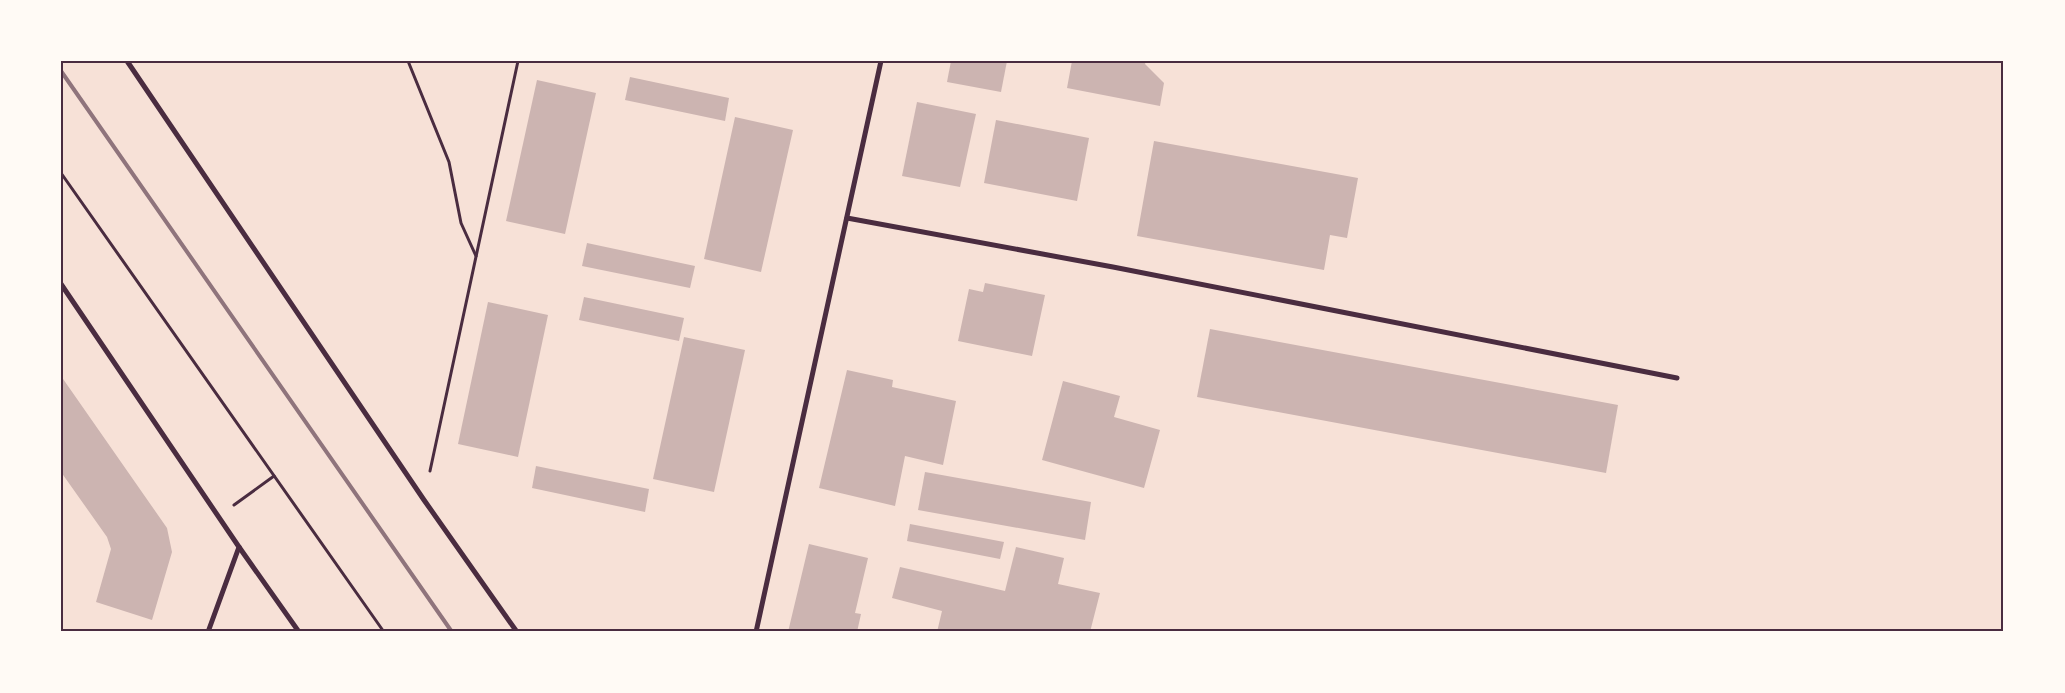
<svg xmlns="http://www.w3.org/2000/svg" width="2065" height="693" font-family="'Crimson Pro',serif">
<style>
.building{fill:#ccb4b1}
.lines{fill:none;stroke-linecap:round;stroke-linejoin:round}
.path{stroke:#4a2c40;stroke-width:3}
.minor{stroke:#4a2c40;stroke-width:5}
.rail{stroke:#8f747c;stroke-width:4}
.neatline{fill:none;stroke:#4a2c40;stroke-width:2}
</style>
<rect width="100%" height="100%" fill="#f7e1d7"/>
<g class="building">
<polygon points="951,61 1007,61 1001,92 947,82"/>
<polygon points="1072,61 1146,61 1145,64 1164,83 1160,106 1067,88"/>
<polygon points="630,77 729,98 725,121 625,100"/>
<polygon points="537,80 596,93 565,234 506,221"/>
<polygon points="917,102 976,114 960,187 902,176"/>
<polygon points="735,117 793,130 761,272 704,259"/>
<polygon points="996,120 1089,138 1077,201 984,183"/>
<polygon points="1154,141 1358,178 1347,238 1330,235 1324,270 1137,236"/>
<polygon points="587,243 695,266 690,288 582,266"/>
<polygon points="985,283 1045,295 1032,356 958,341 969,289 983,292"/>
<polygon points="584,297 684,318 679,341 579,320"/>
<polygon points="488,302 548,315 518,457 458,444"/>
<polygon points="1210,329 1618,405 1606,473 1197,397"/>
<polygon points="684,337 745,350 714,492 653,479"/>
<polygon points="847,370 893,380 892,387 956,401 943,465 905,456 895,506 819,488"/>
<polygon points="61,376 167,528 172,552 152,620 96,602 111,549 107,537 61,472"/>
<polygon points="1063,381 1120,396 1114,417 1160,430 1144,488 1042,460"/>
<polygon points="536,466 649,489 645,512 532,488"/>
<polygon points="925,472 1091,502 1085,540 918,510"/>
<polygon points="910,524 1004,542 1000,559 907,541"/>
<polygon points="809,544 868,558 855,613 861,614 857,632 788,632"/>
<polygon points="1016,547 1064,558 1058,584 1100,593 1090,632 937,632 942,611 892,598 900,567 1005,591"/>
</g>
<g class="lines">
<g class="path">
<polyline points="408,61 449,162 461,223 476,256"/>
<polyline points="61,173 384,632"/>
<polyline points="430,471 518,61"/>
<polyline points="234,505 274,476"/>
</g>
<g class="minor">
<polyline points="127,61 424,500 517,632"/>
<polyline points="847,218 1113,267 1677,378"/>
<polyline points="61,284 239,547 299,632"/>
<polyline points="208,632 239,547"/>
<polyline points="756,632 881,61"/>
</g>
<polyline class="rail" points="61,71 452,632"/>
</g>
<rect width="2065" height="693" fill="none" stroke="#fffaf5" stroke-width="125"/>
<rect x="62" y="62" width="1940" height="568" class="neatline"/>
</svg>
